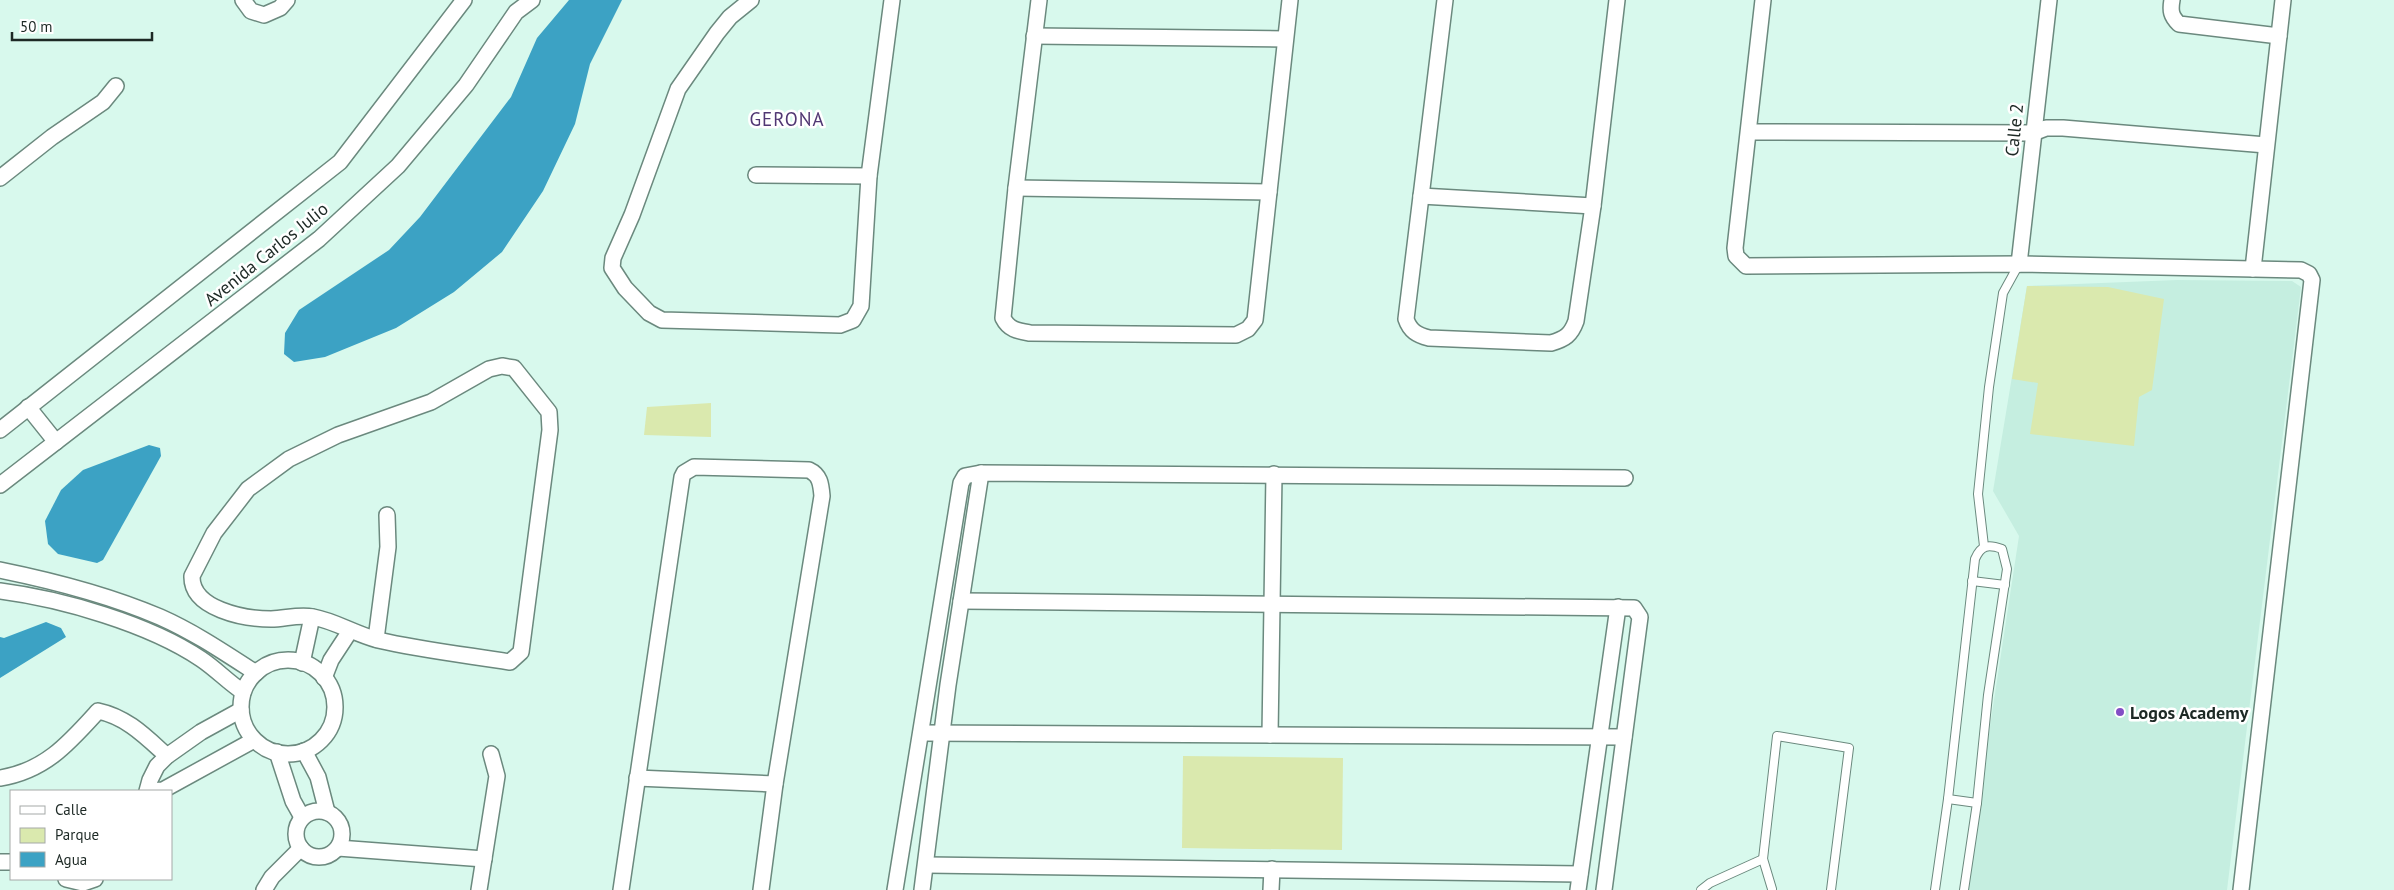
<svg xmlns="http://www.w3.org/2000/svg" width="2394" height="890" font-family="'PT Sans',sans-serif">
<style>
.built{fill:#c5eee0}
.green{fill:#dae9ae}
.water{fill:#3ca2c4}
.lines{fill:none;stroke-linecap:round;stroke-linejoin:round}
.lane-casing{stroke:#6b897e;stroke-width:10}
.street-casing{stroke:#6b897e;stroke-width:18}
.lane{stroke:#fff;stroke-width:8}
.street{stroke:#fff;stroke-width:15}
.poi-dot{fill:#834ec5;stroke:#fff;stroke-width:2}
.labels{text-anchor:middle;dominant-baseline:central;stroke-width:5;stroke-linejoin:round;paint-order:stroke}
.street-label{font-size:18px;fill:#1d2925;stroke:#fff}
.poi-label{font-size:18px;font-weight:bold;fill:#1d2925;stroke:#fff;text-anchor:start}
.neighbourhood-label{font-size:19px;letter-spacing:1px;fill:#503773;stroke:#fff}
</style>
<rect width="100%" height="100%" fill="#d8f9ed"/>
<polygon class="built" points="2177,280 2292,281 2301,287 2227,890 1965,890 2019,536 1993,491 2027,286"/>
<g class="green">
<polygon points="2027,286 2108,287 2164,299 2152,390 2139,397 2134,446 2030,434 2038,383 2012,379"/>
<polygon points="711,403 711,437 644,435 647,407"/>
<polygon points="1183,756 1343,758 1342,850 1182,848"/>
</g>
<g class="water">
<polygon points="569,0 622,0 590,64 575,124 543,191 502,252 454,292 396,328 325,357 294,362 284,354 285,333 299,310 389,250 420,217 511,97 537,38"/>
<polygon points="149,445 160,448 161,456 103,560 97,563 58,554 48,544 45,521 61,490 83,470"/>
<polygon points="46,622 61,628 66,637 0,678 0,637 4,638"/>
</g>
<g class="lines">
<g class="lane-casing">
<g id="lane">
<polyline points="1984,546 1978,494 1989,387 2003,293 2019,264"/>
<polyline points="1972,581 2005,585"/>
<polyline points="1948,799 1977,803"/>
<polyline points="1772,889 1763,859 1777,736 1849,748 1831,890"/>
<polyline points="1701,890 1710,883 1763,859"/>
<path d="M1935,890L1948,799L1975,559C1981,545 1988,544 2002,549L2007,569L1988,695L1977,803L1964,890"/>
</g>
</g>
<g class="street-casing">
<g id="street">
<polyline points="243,0 251,11 264,15 280,8 287,0"/>
<polyline points="751,0 730,17 717,33 678,89 632,215 613,258 612,268 625,288 649,313 662,320 840,325 853,320 861,306 869,176 892,0"/>
<path d="M1039,0L1016,188L1003,318C1009,330 1018,331 1030,333L1236,335L1248,329L1255,320L1290,0"/>
<path d="M1445,0L1406,319C1410,331 1417,335 1429,338L1551,343C1565,339 1571,335 1576,321L1593,206L1617,0"/>
<polyline points="1763,0 1735,248 1736,256 1746,266 2019,264 2301,270 2309,274 2312,280 2241,890"/>
<path d="M2172,0C2170,11 2171,16 2179,24L2279,36"/>
<polyline points="1034,36 1285,39"/>
<polyline points="1749,132 2033,133 2046,128 2063,128 2266,145"/>
<polyline points="756,175 869,176"/>
<polyline points="0,178 52,137 103,102 116,86"/>
<polyline points="1016,188 1269,192"/>
<polyline points="1421,196 1593,206"/>
<polyline points="2019,264 2049,0"/>
<polyline points="2253,269 2283,0"/>
<path d="M502,366L514,368L549,412L550,430L521,652L510,662C466,655 421,650 378,640C355,634 335,621 313,617C298,614 285,619 271,619C244,619 191,609 192,576L214,533L248,489L289,459L338,435L431,402L489,369Z"/>
<polyline points="28,407 56,442"/>
<polyline points="0,430 340,162 464,0"/>
<polyline points="0,485 319,239 398,166 466,85 516,12 532,0"/>
<path d="M0,570C54,581 109,595 160,617C194,632 225,653 256,673"/>
<path d="M0,591C62,599 149,624 201,659C216,669 228,682 243,692"/>
<polyline points="961,601 1634,608 1640,617 1604,890"/>
<polyline points="376,639 388,547 387,515"/>
<circle cx="288" cy="707" r="47"/>
<polyline points="302,663 312,617"/>
<polyline points="324,678 331,660 350,631"/>
<polyline points="921,733 1624,737"/>
<polyline points="1270,735 1274,474"/>
<polyline points="304,751 318,777 327,812"/>
<polyline points="277,752 293,801 302,817"/>
<path d="M0,778C45,771 69,743 98,711C127,717 146,737 167,756"/>
<polyline points="637,778 775,784"/>
<polyline points="147,791 150,780 157,766 167,756 201,732 241,710"/>
<polyline points="148,791 163,790 254,740"/>
<circle cx="319" cy="834" r="23"/>
<polyline points="338,848 484,859"/>
<polyline points="0,862 11,862"/>
<polyline points="927,865 1580,874"/>
<polyline points="66,879 83,883 95,879"/>
<polyline points="264,890 272,877 301,848"/>
<polyline points="479,890 497,776 491,754"/>
<path d="M621,890L682,477L684,473L694,467L809,470C820,475 821,484 822,496L775,784L761,890"/>
<polyline points="895,890 961,483 965,476 981,473 1625,478"/>
<polyline points="922,890 948,685 981,473"/>
<polyline points="1271,890 1272,869"/>
<polyline points="1578,890 1618,607"/>
</g>
</g>
<use href="#lane" class="lane"/>
<use href="#street" class="street"/>
</g>
<circle class="poi-dot" cx="2120" cy="712" r="5"/>
<g class="labels">
<g class="street-label">
<text transform="translate(2014 130) rotate(-84)">Calle 2</text>
<text transform="translate(266 254) rotate(-39)">Avenida Carlos Julio</text>
</g>
<g class="poi-label">
<text x="2130" y="712">Logos Academy</text>
</g>
<g class="neighbourhood-label">
<text x="787" y="119">GERONA</text>
</g>
</g>
<rect x="10" y="790" width="162" height="90" fill="#ffffff" stroke="#a5a9a8"/>
<rect x="20" y="806" width="25" height="8" fill="#ffffff" stroke="#a5a9a8"/>
<text x="55" y="815" font-size="15" fill="#1d2925">Calle</text>
<rect x="20" y="828" width="25" height="15" fill="#dae9ae" stroke="#a5a9a8"/>
<text x="55" y="840" font-size="15" fill="#1d2925">Parque</text>
<rect x="20" y="852" width="25" height="15" fill="#3ca2c4" stroke="#a5a9a8"/>
<text x="55" y="865" font-size="15" fill="#1d2925">Agua</text>
<path d="M12 32v8h140v-8" fill="none" stroke="#1d2925" stroke-width="2.5"/>
<text x="20" y="32" font-size="15" fill="#1d2925" stroke="#ffffff" stroke-width="4" paint-order="stroke">50 m</text>
</svg>
